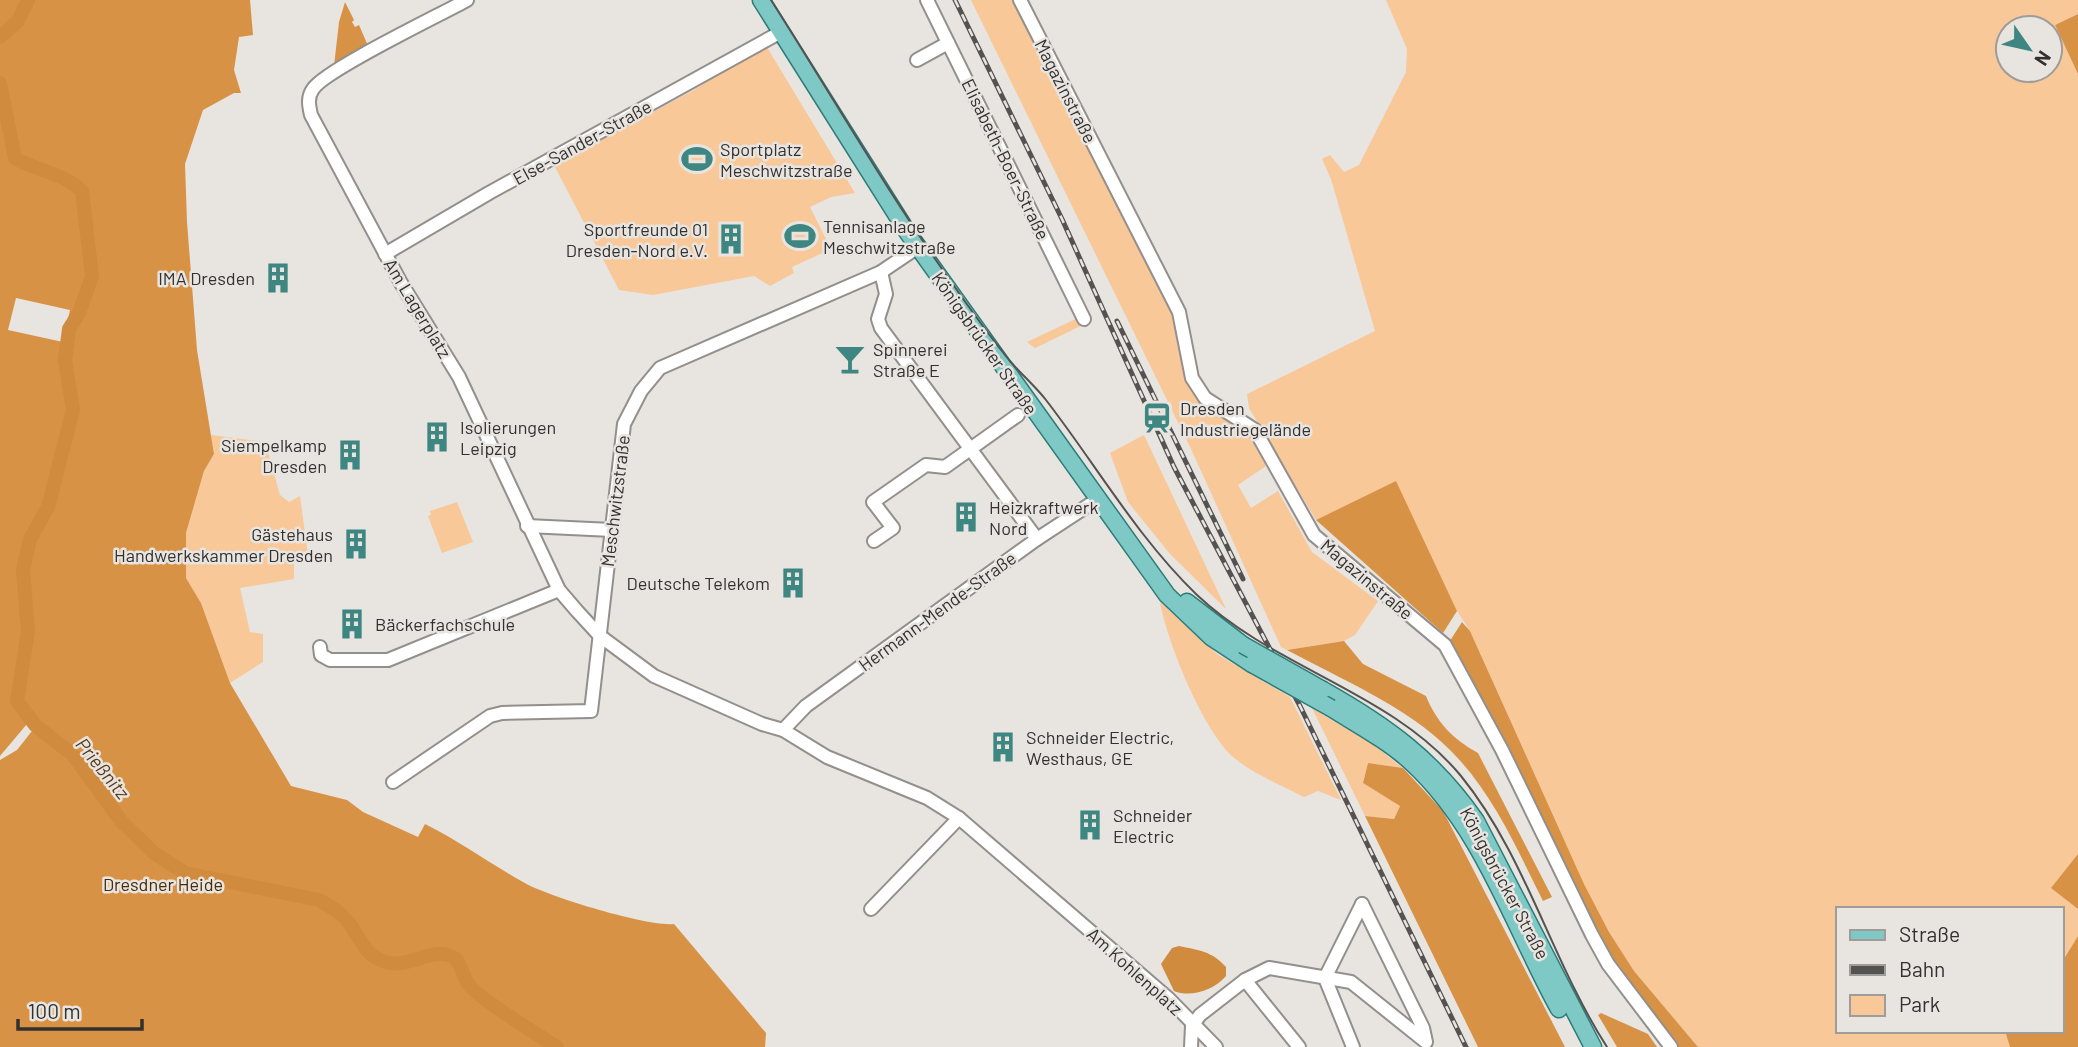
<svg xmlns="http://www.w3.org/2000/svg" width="2078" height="1047" font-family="Barlow,sans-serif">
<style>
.green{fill:#f8c899;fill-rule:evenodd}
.forest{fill:#d89246;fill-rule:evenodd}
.water{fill:#d08b3e}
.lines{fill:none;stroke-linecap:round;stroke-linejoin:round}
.river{stroke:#d08b3e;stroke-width:14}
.minor-casing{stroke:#938f8c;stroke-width:16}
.major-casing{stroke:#2c7c77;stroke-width:19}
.minor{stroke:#fff;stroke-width:12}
.major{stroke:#7ec8c5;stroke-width:16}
.tram{stroke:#545351;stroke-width:2}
.rail-casing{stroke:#545351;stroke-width:5}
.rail{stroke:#e8e4e0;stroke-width:2.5;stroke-dasharray:8;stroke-linecap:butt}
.major-bridge-casing{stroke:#2c7c77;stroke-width:19;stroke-linecap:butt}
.major-bridge{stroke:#7ec8c5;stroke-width:16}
.labels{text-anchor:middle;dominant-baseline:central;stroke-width:5;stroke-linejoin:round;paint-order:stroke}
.street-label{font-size:18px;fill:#32312f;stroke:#e8e4e0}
.poi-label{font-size:18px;fill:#32312f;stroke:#e8e4e0;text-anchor:start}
.park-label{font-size:18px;fill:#472b09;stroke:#e8e4e0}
.water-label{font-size:19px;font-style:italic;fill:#593b1c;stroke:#e8e4e0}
</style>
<rect width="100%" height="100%" fill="#e8e4e0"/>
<g class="green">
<polygon points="971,0 1012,0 1171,309 1187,377 1203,404 1247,432 1266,466 1238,485 1251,508 1278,491 1312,552 1378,601 1355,635 1344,641 1287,650 1281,647 1191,449"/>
<path d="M1386,0H2078V14L2055,25L2078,74V854L2052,888L2078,909V936L2062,962V909H1838V1031H2005L2010,1047H1698L1634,971L1609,932L1584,884L1470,631L1457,611L1396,482L1316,520L1249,408L1247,394L1375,331L1331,179L1322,159L1330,155L1344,172L1359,165L1406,72L1407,49ZM2008,28H2050V70H2008Z"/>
<polygon points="765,44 855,193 831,197 810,207 831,249 792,267 794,273 770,286 754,276 653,295 619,290 554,165 694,90"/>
<polygon points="1086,314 1089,322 1035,348 1027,342"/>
<polygon points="211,435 265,442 280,495 289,502 300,496 308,555 294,558 294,579 240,588 250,632 263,634 263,662 230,683 201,603 186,578 186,533 204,471 214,454"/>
<polygon points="1144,435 1226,609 1170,554 1128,502 1110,453"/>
<polygon points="457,502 473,542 442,553 428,516 431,515 430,511"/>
<path d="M1160,602L1217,654L1290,697L1341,800L1318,791L1304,797C1281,785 1253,774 1233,757C1203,730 1167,642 1160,602Z"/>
<polygon points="1312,708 1375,746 1403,768 1368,763 1363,783 1400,806 1394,819 1365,816"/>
</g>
<g class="forest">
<path d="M0,0H250L253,35L239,37L234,70L241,93H234L203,110L185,164L187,222L197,350L214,454L204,471L186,533V578L201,603L230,683L291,786L347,800L363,812L418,837L425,824C461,842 489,863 523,882C546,896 648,927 674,924L766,1033L765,1047H0V760L17,750L32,731L27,724L0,756ZM16,298L70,310L63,342L8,330Z"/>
<polygon points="345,2 354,20 352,22 355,27 359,25 369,48 334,66 339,22"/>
<polygon points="2078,14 2078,74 2055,25"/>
<polygon points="1396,481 1457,611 1443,633 1316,520"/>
<polygon points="1462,622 1470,631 1584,884 1609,932 1634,971 1698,1047 1674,1047 1612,965 1448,644"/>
<path d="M1344,641L1363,664L1426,696C1437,723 1453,739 1478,753L1552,897L1543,901C1517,849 1493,793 1451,751C1407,706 1342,680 1287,650Z"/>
<polygon points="1368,763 1403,768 1443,811 1565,1047 1478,1047 1365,816 1394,819 1400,806 1363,783"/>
<polygon points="2078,854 2078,909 2051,888"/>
<polygon points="2078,936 2078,1047 2010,1047 2005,1031 2062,1031 2062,962"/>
<polygon points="1601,1013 1648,1034 1657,1047 1617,1047 1598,1015"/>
</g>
<path class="water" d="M1179,946C1198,950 1212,951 1226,967V976C1214,990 1191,998 1174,991L1161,964L1172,948Z"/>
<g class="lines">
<g class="river">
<polyline points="0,37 18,21 28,0"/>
<path d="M0,83L15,158C36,171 64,173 82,191L92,276L79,313L69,329L65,360L73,410L48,507L30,539L23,570L28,631L17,701L35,725L73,755L122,822L154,853L185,873L319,900C331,907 341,912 349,923C357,933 364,951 375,957C402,975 425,949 448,955C463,959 461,975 469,985C481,1000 538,1035 557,1047"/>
</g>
<g class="minor-casing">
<g id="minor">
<path d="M467,0C440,15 325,70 313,89C307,97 309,106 311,115L401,283L459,377L559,590L577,611L600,636L654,676L762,724L783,730L827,757L927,798L959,818L1168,998L1216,1047"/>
<polyline points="927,0 1084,319"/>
<polyline points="1020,0 1179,312 1192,378 1205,398 1255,430 1314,535 1445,645 1502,750 1592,935 1608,964 1671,1047"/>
<polyline points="917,60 948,43"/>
<polyline points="385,254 489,193 781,32"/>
<polyline points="881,272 886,294 878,319 881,328 1037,539"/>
<polyline points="527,526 612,530"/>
<polyline points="874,541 893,528 873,502 926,465 945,467 1018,415"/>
<polyline points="320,647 321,655 330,660 388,660 559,590"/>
<polyline points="783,730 806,706 1037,539 1098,499"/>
<polyline points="393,782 490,716 502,713 591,711 624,424 641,391 660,368 881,272 918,247"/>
<polyline points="871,909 959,818"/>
<polyline points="1245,980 1299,1047"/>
<polyline points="1192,1026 1200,1015 1245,980 1269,968 1351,982 1426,1042 1423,1028 1362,904"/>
<polyline points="1191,1047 1192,1026"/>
<polyline points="1353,1047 1325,978 1362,904"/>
</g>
</g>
<g class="major-casing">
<g id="major">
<polyline points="761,0 908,233 1167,595 1211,637 1252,664"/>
<polyline points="1187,602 1243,645"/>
<path d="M1323,690C1387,726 1434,760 1476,821L1593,1047"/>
<path d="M1331,708C1358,725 1388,741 1411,762C1483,828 1513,926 1559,1009"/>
</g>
</g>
<use href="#minor" class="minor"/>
<use href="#major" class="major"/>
<path class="tram" d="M771,0C831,94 887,192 952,283C970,309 989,335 1009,360C1021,374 1035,386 1046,400C1097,466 1137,537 1197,595C1275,669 1392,692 1461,776C1526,856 1552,962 1607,1047"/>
<g class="rail-casing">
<g id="rail">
<polyline points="955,0 1062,219 1174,467 1300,706 1466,1047"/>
<polyline points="1117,321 1243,579"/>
</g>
</g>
<use href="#rail" class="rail"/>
<g class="major-bridge-casing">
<g id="major-bridge">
<polyline points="1243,645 1323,690"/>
<polyline points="1252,664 1331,708"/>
</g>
</g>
<use href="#major-bridge" class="major-bridge"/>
</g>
<defs>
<g id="stadium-bare" transform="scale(2.415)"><path d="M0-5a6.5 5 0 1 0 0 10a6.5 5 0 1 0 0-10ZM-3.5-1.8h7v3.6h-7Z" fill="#3e8681" stroke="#e8e4e0" stroke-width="2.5" paint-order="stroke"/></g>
<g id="building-bare" transform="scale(2.415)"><path d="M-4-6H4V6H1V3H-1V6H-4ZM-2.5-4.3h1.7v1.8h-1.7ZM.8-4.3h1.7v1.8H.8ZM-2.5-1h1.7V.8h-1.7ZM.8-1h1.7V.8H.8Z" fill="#3e8681" stroke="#e8e4e0" stroke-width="2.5" paint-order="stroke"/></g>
<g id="bar-bare" transform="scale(2.415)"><path d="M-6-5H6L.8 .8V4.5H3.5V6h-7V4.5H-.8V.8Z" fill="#3e8681" stroke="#e8e4e0" stroke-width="2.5" paint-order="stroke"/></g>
<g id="station-bare" transform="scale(2.415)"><path d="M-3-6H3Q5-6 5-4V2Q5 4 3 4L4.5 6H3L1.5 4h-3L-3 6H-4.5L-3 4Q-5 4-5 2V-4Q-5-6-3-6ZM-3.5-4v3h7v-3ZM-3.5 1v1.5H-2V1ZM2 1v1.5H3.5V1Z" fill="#3e8681" stroke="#e8e4e0" stroke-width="2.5" paint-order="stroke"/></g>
</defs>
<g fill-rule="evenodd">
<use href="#stadium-bare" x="697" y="159"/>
<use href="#stadium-bare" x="800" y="236"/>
<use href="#building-bare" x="731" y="239"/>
<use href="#building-bare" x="278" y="278"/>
<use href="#bar-bare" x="850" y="359"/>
<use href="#station-bare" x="1157" y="418"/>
<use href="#building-bare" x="437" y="437"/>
<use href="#building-bare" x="350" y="455"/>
<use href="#building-bare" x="966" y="517"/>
<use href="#building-bare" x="356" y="544"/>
<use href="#building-bare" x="793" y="583"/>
<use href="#building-bare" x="352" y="624"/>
<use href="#building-bare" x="1003" y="747"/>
<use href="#building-bare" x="1090" y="825"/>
</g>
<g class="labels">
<g class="street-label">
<text transform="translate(1066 91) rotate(63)">Magazinstraße</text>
<text transform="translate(582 142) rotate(-29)">Else-Sander-Straße</text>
<text transform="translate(1006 159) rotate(64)">Elisabeth-Boer-Straße</text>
<text transform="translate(418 308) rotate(59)">Am Lagerplatz</text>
<text transform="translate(985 343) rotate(55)">Königsbrücker Straße</text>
<text transform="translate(615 501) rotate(-83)">Meschwitzstraße</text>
<text transform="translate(1367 579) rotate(40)">Magazinstraße</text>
<text transform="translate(937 611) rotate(-36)">Hermann-Mende-Straße</text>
<text transform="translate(1505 883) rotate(62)">Königsbrücker Straße</text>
<text transform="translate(1135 971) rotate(42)">Am Kohlenplatz</text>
</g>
<g class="poi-label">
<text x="720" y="149">Sportplatz<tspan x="720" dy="21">Meschwitzstraße</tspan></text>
<text x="823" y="226">Tennisanlage<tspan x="823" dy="21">Meschwitzstraße</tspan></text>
<text x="708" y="229" text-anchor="end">Sportfreunde 01<tspan x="708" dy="21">Dresden-Nord e.V.</tspan></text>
<text x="255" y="278" text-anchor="end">IMA Dresden</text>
<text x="873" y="349">Spinnerei<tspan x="873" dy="21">Straße E</tspan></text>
<text x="1180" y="408">Dresden<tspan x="1180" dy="21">Industriegelände</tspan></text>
<text x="460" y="427">Isolierungen<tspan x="460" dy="21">Leipzig</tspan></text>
<text x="327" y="445" text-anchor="end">Siempelkamp<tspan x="327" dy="21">Dresden</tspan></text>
<text x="989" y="507">Heizkraftwerk<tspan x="989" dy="21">Nord</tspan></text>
<text x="333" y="534" text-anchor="end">Gästehaus<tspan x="333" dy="21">Handwerkskammer Dresden</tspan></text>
<text x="770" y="583" text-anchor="end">Deutsche Telekom</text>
<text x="375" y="624">Bäckerfachschule</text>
<text x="1026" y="737">Schneider Electric,<tspan x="1026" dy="21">Westhaus, GE</tspan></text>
<text x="1113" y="815">Schneider<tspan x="1113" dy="21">Electric</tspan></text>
</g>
<g class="park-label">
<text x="163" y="884">Dresdner Heide</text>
</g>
<g class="water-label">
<text transform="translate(103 768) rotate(51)">Prießnitz</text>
</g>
</g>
<rect x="1836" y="907" width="228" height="126" fill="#e8e4e0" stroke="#9f9c99" stroke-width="2"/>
<rect x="1850" y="930" width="35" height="10" fill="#7ec8c5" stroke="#9f9c99" stroke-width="2"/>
<text x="1899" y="942" font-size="21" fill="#32312f">Straße</text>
<rect x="1850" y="965" width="35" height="10" fill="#545351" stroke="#9f9c99" stroke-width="2"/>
<text x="1899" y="977" font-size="21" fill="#32312f">Bahn</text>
<rect x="1850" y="995" width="35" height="21" fill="#f8c899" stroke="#9f9c99" stroke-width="2"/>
<text x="1899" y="1012" font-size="21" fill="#32312f">Park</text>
<g transform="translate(2029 49) rotate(124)"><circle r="33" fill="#e8e4e0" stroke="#9f9c99" stroke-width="2"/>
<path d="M0-5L12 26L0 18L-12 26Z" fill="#3e8681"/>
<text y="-10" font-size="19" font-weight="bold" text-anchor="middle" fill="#32312f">N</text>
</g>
<path d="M18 1019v10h124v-10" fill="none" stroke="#32312f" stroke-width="3.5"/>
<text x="28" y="1019" font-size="21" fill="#32312f" stroke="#e8e4e0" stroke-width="5" paint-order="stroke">100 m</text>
</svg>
